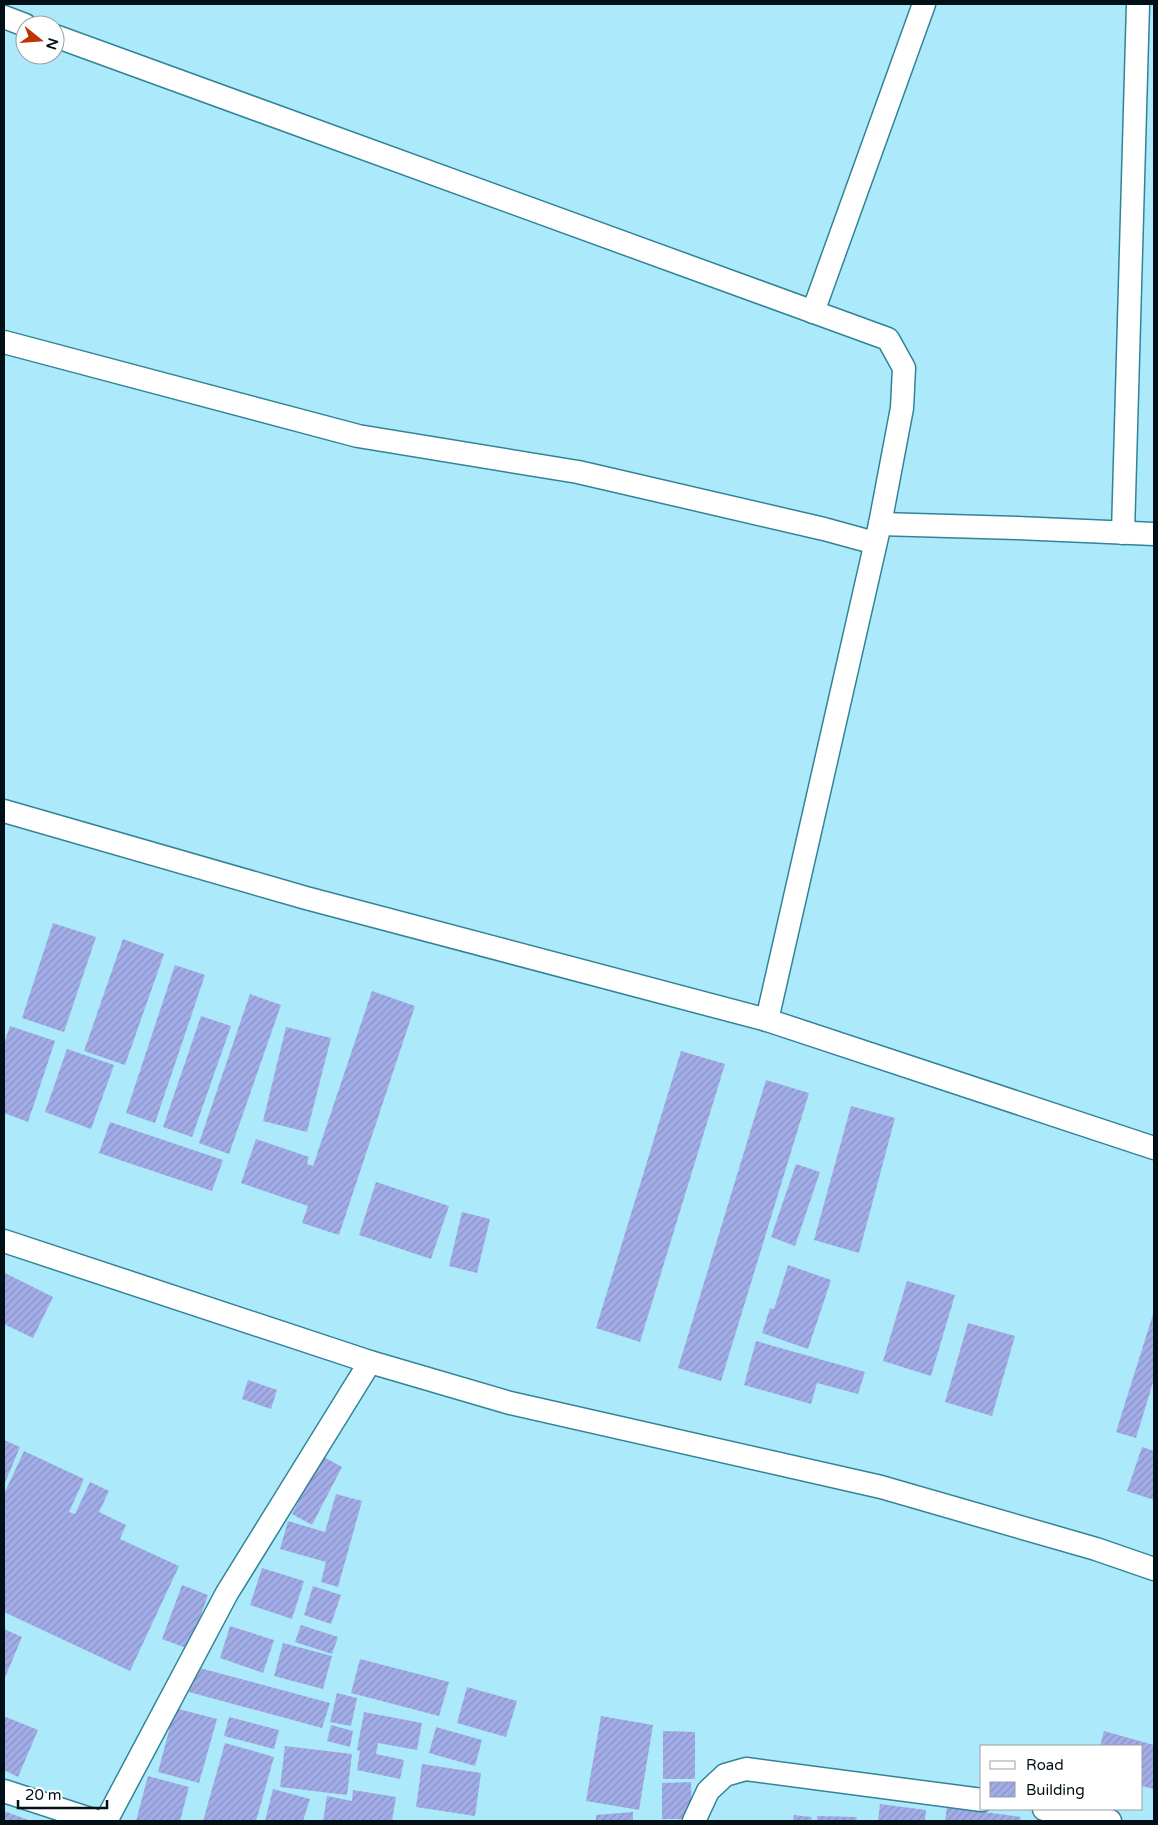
<svg xmlns="http://www.w3.org/2000/svg" width="1158" height="1825" font-family="'Varela Round',sans-serif">
<style>
.building{fill:url(#building-hatch)}
.lines{fill:none;stroke-linecap:round;stroke-linejoin:round}
.minor-casing{stroke:#318498;stroke-width:25}
.minor{stroke:#fff;stroke-width:22}
</style>
<defs>
<pattern id="building-hatch" width="6" height="6" patternUnits="userSpaceOnUse" patternTransform="scale(1.25)"><rect width="6" height="6" fill="#a2ace6"/><path d="M-1 1l2-2M0 6l6-6M5 7l2-2" fill="none" stroke="#8a93c5"/></pattern>
</defs>
<rect width="100%" height="100%" fill="#aceafb"/>
<g class="building">
<polygon points="53,923 96,937 64,1032 22,1018"/>
<polygon points="123,939 164,954 125,1065 84,1051"/>
<polygon points="175,965 205,975 155,1123 126,1113"/>
<polygon points="372,991 415,1006 339,1235 302,1223 308,1206 241,1183 256,1139 309,1157 307,1164 313,1166"/>
<polygon points="250,994 281,1005 229,1154 199,1143"/>
<polygon points="201,1016 231,1026 192,1137 163,1127"/>
<polygon points="10,1026 55,1041 28,1122 4,1113 4,1044"/>
<polygon points="286,1027 331,1038 307,1132 263,1121"/>
<polygon points="67,1049 114,1065 91,1129 45,1112"/>
<polygon points="681,1051 725,1064 640,1342 596,1328"/>
<polygon points="766,1080 809,1093 721,1381 678,1368"/>
<polygon points="851,1106 895,1118 859,1253 814,1240"/>
<polygon points="110,1122 223,1160 212,1191 99,1153"/>
<polygon points="796,1164 820,1172 795,1246 771,1237"/>
<polygon points="376,1182 449,1206 431,1259 359,1235"/>
<polygon points="462,1212 490,1219 477,1273 449,1266"/>
<polygon points="788,1265 831,1280 808,1349 762,1333 770,1308 774,1309"/>
<polygon points="5,1273 53,1297 33,1338 4,1324"/>
<polygon points="907,1281 955,1295 931,1376 883,1361"/>
<polygon points="1154,1311 1154,1379 1136,1438 1116,1432"/>
<polygon points="968,1323 1015,1336 992,1416 945,1402"/>
<polygon points="756,1341 865,1372 858,1394 817,1383 811,1404 744,1385"/>
<polygon points="248,1380 277,1390 271,1409 242,1399"/>
<polygon points="4,1440 20,1447 4,1485"/>
<polygon points="1142,1447 1154,1451 1154,1500 1127,1491"/>
<polygon points="24,1451 84,1479 69,1512 75,1514 90,1482 109,1491 99,1512 126,1525 120,1539 179,1566 130,1671 4,1612 4,1494"/>
<polygon points="322,1456 342,1467 312,1525 292,1514"/>
<polygon points="336,1494 362,1501 338,1587 321,1582 326,1562 280,1549 288,1521 325,1532"/>
<polygon points="262,1568 304,1581 292,1619 250,1605"/>
<polygon points="182,1585 208,1595 189,1649 162,1639"/>
<polygon points="313,1586 341,1595 331,1624 304,1615"/>
<polygon points="301,1625 338,1637 332,1654 295,1642"/>
<polygon points="230,1626 274,1640 263,1673 220,1658"/>
<polygon points="4,1629 22,1637 4,1680"/>
<polygon points="283,1643 332,1656 323,1689 274,1676"/>
<polygon points="360,1659 449,1682 439,1716 351,1693"/>
<polygon points="196,1667 330,1703 322,1728 189,1692"/>
<polygon points="467,1687 517,1701 506,1737 457,1723"/>
<polygon points="337,1693 357,1698 351,1726 330,1722"/>
<polygon points="175,1708 217,1719 199,1783 158,1772"/>
<polygon points="364,1712 422,1723 417,1750 378,1743 376,1754 404,1760 400,1779 357,1770 360,1751 357,1750"/>
<polygon points="601,1716 653,1725 639,1810 586,1801"/>
<polygon points="6,1717 38,1730 18,1777 4,1770 4,1721"/>
<polygon points="229,1717 279,1730 274,1749 224,1736"/>
<polygon points="331,1725 353,1731 350,1747 327,1741"/>
<polygon points="436,1727 482,1740 475,1766 429,1753"/>
<polygon points="663,1731 695,1732 695,1779 663,1779"/>
<polygon points="1104,1731 1154,1745 1154,1789 1142,1786 1142,1746 1100,1746"/>
<polygon points="225,1743 274,1757 256,1821 203,1821"/>
<polygon points="285,1746 352,1754 347,1795 280,1787"/>
<polygon points="422,1764 481,1773 475,1816 416,1807"/>
<polygon points="148,1776 189,1787 180,1821 136,1821"/>
<polygon points="691,1782 692,1819 662,1819 662,1783"/>
<polygon points="273,1789 310,1799 303,1821 265,1821"/>
<polygon points="353,1790 396,1797 392,1821 323,1821 327,1796 352,1801"/>
<polygon points="880,1804 926,1810 925,1821 878,1821"/>
<polygon points="947,1807 1021,1817 1020,1821 945,1821"/>
<polygon points="4,1811 31,1821 4,1821"/>
<polygon points="633,1812 633,1821 596,1821 596,1815"/>
<polygon points="794,1815 812,1817 811,1821 793,1821"/>
<polygon points="817,1816 857,1817 856,1821 817,1821"/>
</g>
<g class="lines">
<g class="minor-casing">
<g id="minor">
<polyline points="4,17 25,25"/>
<polyline points="55,36 888,339 904,368 902,408 880,524 767,1020"/>
<polyline points="813,312 924,4"/>
<polyline points="4,342 358,436 578,472 824,529 875,543"/>
<polyline points="880,524 1017,528 1154,534"/>
<polyline points="1123,533 1138,4"/>
<polyline points="4,811 306,898 767,1020 1154,1148"/>
<polyline points="4,1241 370,1362 510,1403 881,1487 1096,1549 1154,1569"/>
<polyline points="4,1791 96,1821"/>
<polyline points="1044,1809 1085,1815 1110,1821"/>
<polyline points="106,1821 227,1593 370,1362"/>
<polyline points="694,1821 708,1791 725,1775 746,1769 982,1800"/>
</g>
</g>
<use href="#minor" class="minor"/>
</g>
<rect width="1158" height="1825" fill="none" stroke="#001016" stroke-width="10"/>
<rect x="980" y="1745" width="162" height="65" fill="#ffffff" stroke="#999fa2"/>
<rect x="990" y="1761" width="25" height="8" fill="#ffffff" stroke="#999fa2"/>
<text x="1026" y="1770" font-size="15" fill="#001016">Road</text>
<rect x="990" y="1782" width="25" height="15" fill="url(#building-hatch)" stroke="#999fa2"/>
<text x="1026" y="1795" font-size="15" fill="#001016">Building</text>
<g transform="translate(40 40) rotate(107)"><circle r="24" fill="#ffffff" stroke="#999fa2"/>
<path d="M0-4L9 19L0 12L-9 19Z" fill="#bd3500"/>
<text y="-8" font-size="14" font-weight="bold" text-anchor="middle" fill="#001016">N</text>
</g>
<path d="M18 1800v8h89v-8" fill="none" stroke="#001016" stroke-width="2.5"/>
<text x="25" y="1800" font-size="15" fill="#001016" stroke="#ffffff" stroke-width="4" paint-order="stroke">20 m</text>
</svg>
